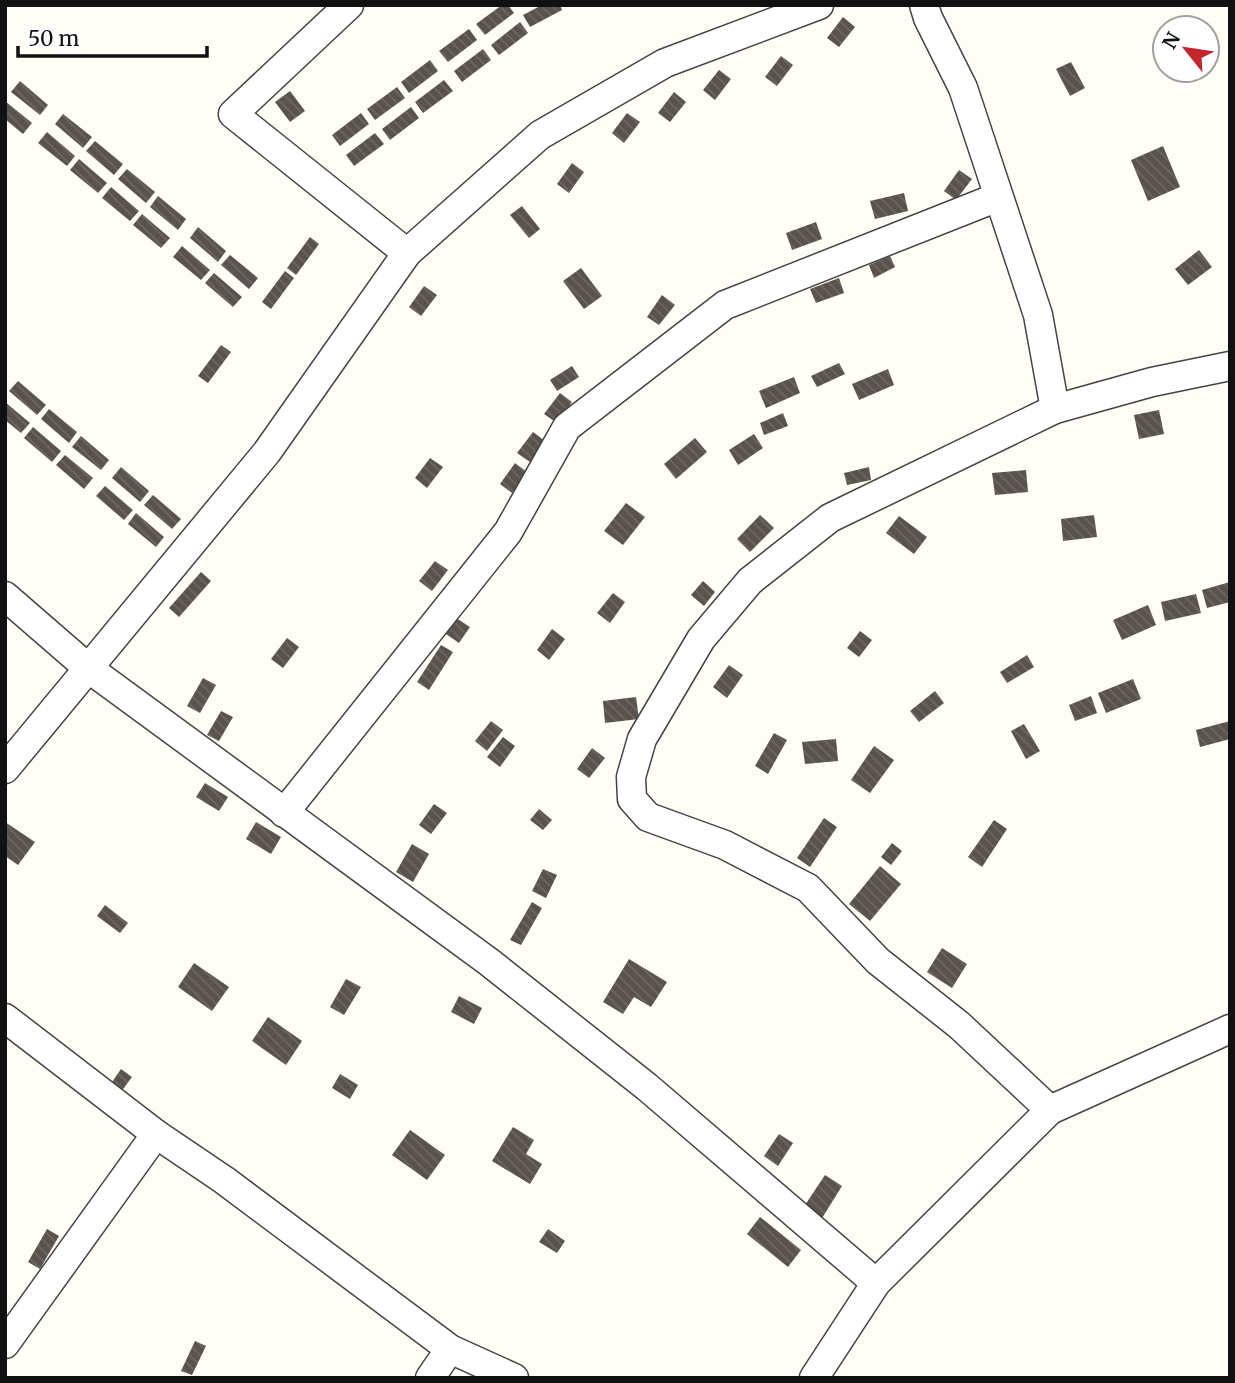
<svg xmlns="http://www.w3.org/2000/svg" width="1235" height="1383" font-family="Merriweather,serif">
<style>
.building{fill:url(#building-back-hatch)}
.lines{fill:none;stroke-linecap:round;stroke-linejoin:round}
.minor-casing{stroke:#444;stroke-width:31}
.minor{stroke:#fff;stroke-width:28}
</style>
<defs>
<pattern id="building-back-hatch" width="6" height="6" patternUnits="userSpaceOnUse" patternTransform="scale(1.75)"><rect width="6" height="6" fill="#5a524d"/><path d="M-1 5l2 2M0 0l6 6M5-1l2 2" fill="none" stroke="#6d6662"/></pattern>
</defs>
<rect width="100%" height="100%" fill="#fffdf5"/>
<g class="building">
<polygon points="502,5 508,5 514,13 485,35 476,24"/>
<polygon points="542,5 560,5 562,10 530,27 523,15"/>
<polygon points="843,17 855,27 839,47 827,38"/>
<polygon points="520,22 528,33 499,55 491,45"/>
<polygon points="469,29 477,40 448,62 439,51"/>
<polygon points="483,49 491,60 462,82 454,71"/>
<polygon points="781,56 793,65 777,86 765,77"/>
<polygon points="430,60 438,71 409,93 401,82"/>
<polygon points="1071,62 1085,88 1070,96 1056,69"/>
<polygon points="719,70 731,79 715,100 703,90"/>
<polygon points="444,80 453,91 423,113 415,102"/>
<polygon points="20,81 48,105 40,115 11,92"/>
<polygon points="397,87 405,98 375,120 367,109"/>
<polygon points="290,91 305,111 290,122 275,102"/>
<polygon points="674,92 686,102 670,122 658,113"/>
<polygon points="5,101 32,123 23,134 5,119"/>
<polygon points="411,107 419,118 390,140 382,129"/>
<polygon points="361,113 369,124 340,146 332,135"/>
<polygon points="627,113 640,122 624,143 612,133"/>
<polygon points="63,114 92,137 83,148 55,124"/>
<polygon points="47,132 75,156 67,166 38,143"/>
<polygon points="375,133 384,144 354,166 346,155"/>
<polygon points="95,141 123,164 114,175 86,151"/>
<polygon points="1163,146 1180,187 1148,201 1131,160"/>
<polygon points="79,159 107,183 98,193 70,170"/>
<polygon points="572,163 584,172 569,193 557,184"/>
<polygon points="127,169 155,192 146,203 118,179"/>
<polygon points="959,170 972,179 956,200 944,191"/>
<polygon points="111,187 139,211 130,221 102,198"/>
<polygon points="904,193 908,211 875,219 870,201"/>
<polygon points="158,196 186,219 178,230 150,207"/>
<polygon points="522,206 540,229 529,238 510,215"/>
<polygon points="142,214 170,238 161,248 133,225"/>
<polygon points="816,222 822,239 792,250 786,233"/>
<polygon points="198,227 226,251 218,262 190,238"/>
<polygon points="310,237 319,244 296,275 287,268"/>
<polygon points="182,246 210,270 201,280 173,257"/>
<polygon points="1199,250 1212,267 1188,285 1175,269"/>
<polygon points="230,255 258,278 249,289 221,265"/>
<polygon points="890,256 895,267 874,278 869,265"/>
<polygon points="581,268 602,296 584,309 563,281"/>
<polygon points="285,271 294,278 271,309 262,302"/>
<polygon points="214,273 242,297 233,307 205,283"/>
<polygon points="839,278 844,293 816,303 810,289"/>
<polygon points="424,286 437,295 421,316 409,307"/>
<polygon points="662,295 675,305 659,325 647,317"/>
<polygon points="221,345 231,352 208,383 198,376"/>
<polygon points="839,363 845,374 817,387 811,376"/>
<polygon points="572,366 579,377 557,391 550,380"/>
<polygon points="888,369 894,385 859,400 852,384"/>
<polygon points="794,377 800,393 766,408 759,391"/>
<polygon points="18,381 46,405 37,415 9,391"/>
<polygon points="560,393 572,402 557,423 544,414"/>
<polygon points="5,402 30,423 21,433 5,420"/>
<polygon points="49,409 77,432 69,443 41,419"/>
<polygon points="1159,410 1164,434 1139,439 1134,415"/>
<polygon points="783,413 788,426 764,435 760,423"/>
<polygon points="33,427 61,451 52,462 24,438"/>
<polygon points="533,432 545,441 530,462 517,453"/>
<polygon points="754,434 763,448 738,465 729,450"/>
<polygon points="81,436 109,460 101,470 72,447"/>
<polygon points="695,438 707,452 676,479 664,464"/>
<polygon points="65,455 93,478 84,489 56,465"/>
<polygon points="430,458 443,467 427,488 415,478"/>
<polygon points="515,463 527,472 512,493 500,484"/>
<polygon points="121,467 149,491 140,502 112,478"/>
<polygon points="869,467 871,480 847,485 844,473"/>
<polygon points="1026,470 1028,492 995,495 992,473"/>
<polygon points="105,486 133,510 124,520 96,496"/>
<polygon points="153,495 181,519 172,529 144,505"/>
<polygon points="626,503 645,517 623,545 604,531"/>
<polygon points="136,513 164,537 156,547 128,524"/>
<polygon points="760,515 774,528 750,552 737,539"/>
<polygon points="1094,515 1097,537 1063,541 1061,519"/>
<polygon points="899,516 927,537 914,554 886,533"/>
<polygon points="435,561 448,570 432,591 419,581"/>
<polygon points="201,572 211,581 179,617 169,608"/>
<polygon points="703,581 715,592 704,606 691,595"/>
<polygon points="1230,582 1230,602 1207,608 1202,590"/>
<polygon points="613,593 625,602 610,623 597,613"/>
<polygon points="1196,594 1201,613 1165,621 1161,602"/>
<polygon points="1148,605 1156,625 1122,640 1113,620"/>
<polygon points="456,618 470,627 459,643 446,634"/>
<polygon points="552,629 565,639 549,660 537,650"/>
<polygon points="860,631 872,640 859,657 847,648"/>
<polygon points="287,638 299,647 283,668 271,659"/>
<polygon points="441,645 453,652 429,690 417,682"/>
<polygon points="1027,655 1034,667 1007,683 1000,672"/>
<polygon points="729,665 743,675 727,698 713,687"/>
<polygon points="203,678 216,685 200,713 187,706"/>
<polygon points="1133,679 1141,699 1106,713 1098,693"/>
<polygon points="935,691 944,703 919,722 910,711"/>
<polygon points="1091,696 1097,713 1075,721 1069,705"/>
<polygon points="636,697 639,719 605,723 603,701"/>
<polygon points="221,711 233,717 219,741 207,735"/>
<polygon points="491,721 503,730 487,751 475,741"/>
<polygon points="1230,721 1230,739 1200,747 1196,730"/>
<polygon points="1024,724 1040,751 1026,759 1011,731"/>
<polygon points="774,733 787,740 768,774 755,766"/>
<polygon points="503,737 515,746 500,767 487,757"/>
<polygon points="836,739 838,761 805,764 802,742"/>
<polygon points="874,746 894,760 870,793 851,780"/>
<polygon points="592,748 605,758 589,778 577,769"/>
<polygon points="205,783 228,797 219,811 196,797"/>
<polygon points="434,804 447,813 431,834 419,825"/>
<polygon points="539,809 552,820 543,830 530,820"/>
<polygon points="824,818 837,827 810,867 797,858"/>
<polygon points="994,820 1007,829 982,867 968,857"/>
<polygon points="5,822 35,842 18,865 5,856"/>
<polygon points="256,822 281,837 271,854 246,839"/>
<polygon points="892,843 902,851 891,865 881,857"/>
<polygon points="412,844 429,854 413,882 396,872"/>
<polygon points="880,866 901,884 870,921 849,904"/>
<polygon points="543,869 557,875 546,898 532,891"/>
<polygon points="532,902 542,908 521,945 510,940"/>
<polygon points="105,905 128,923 120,933 97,916"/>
<polygon points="942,948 967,964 952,988 927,972"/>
<polygon points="629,959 667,982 651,1007 634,997 623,1014 603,1002"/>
<polygon points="194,963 229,987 212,1011 178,987"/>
<polygon points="346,979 361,987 344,1015 330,1007"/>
<polygon points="459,996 482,1008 474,1024 451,1012"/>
<polygon points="268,1017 302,1041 286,1065 252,1041"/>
<polygon points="121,1069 132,1077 121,1092 110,1085"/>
<polygon points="340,1074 358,1085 350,1099 332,1088"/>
<polygon points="513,1127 534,1140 526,1154 542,1164 530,1184 492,1161"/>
<polygon points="410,1130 445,1155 427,1180 392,1155"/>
<polygon points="779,1134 793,1143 778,1166 764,1156"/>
<polygon points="825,1175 842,1186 819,1223 801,1211"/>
<polygon points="760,1217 801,1250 788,1267 747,1234"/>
<polygon points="47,1229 59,1236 40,1269 28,1262"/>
<polygon points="548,1229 565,1241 557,1253 539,1242"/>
<polygon points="195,1341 206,1346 192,1375 181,1371"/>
</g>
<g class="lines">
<g class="minor-casing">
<g id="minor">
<polyline points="349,5 233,114 407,253"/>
<polyline points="924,5 928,18 963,88 1038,315 1055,409"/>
<polyline points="5,596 88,668 489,962 647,1087 876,1283"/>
<polyline points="5,769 267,452 407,253 540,135 665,63 819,5"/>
<polyline points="284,813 508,532 567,427 725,305 998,197"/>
<polyline points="5,1018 156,1134 224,1180 450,1349 514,1378"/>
<polyline points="1050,1110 959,1025 878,961 808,888 725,845 648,817 632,799 631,777 642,739 701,639 750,581 830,518 1055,409 1152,382 1230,366"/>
<polyline points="5,1344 156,1134"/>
<polyline points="430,1378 450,1349"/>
<polyline points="814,1378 876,1283 1050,1110 1230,1029"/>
</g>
</g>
<use href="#minor" class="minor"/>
</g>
<rect width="1235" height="1383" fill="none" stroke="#111111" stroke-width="14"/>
<g transform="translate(1186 49) rotate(300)"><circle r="33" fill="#ffffff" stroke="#a0a0a0" stroke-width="2"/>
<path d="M0-5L12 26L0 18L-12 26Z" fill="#c4262e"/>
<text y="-10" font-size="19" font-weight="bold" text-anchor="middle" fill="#111111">N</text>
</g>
<path d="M18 46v10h189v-10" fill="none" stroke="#111111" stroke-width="3.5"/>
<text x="28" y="46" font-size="21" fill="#111111" stroke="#ffffff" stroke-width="5" paint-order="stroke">50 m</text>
</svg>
